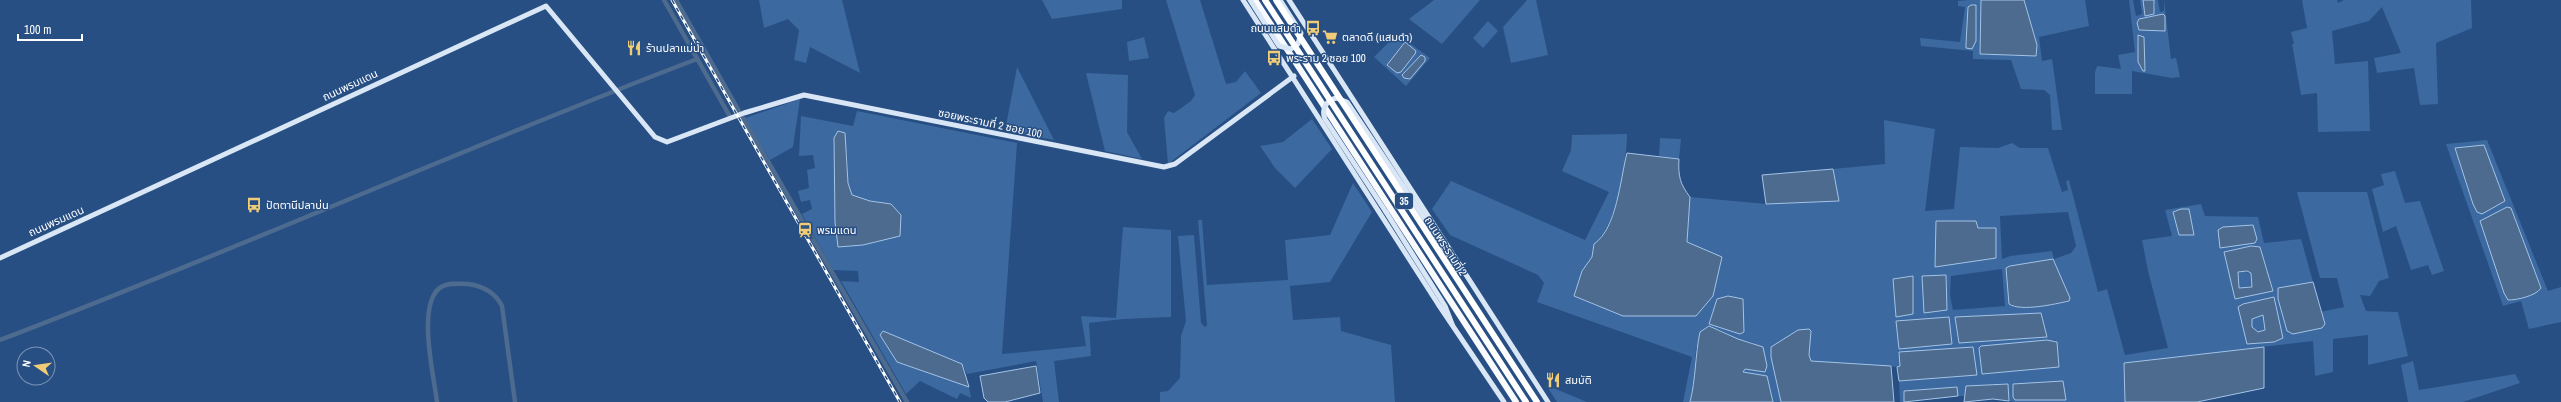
<svg xmlns="http://www.w3.org/2000/svg" width="2561" height="402" font-family="'Archivo Narrow','Noto Sans Thai',sans-serif">
<style>
.green{fill:#3b69a0;fill-rule:evenodd}
.water{fill:#4d6a8f;stroke:#a4c4e7;fill-rule:evenodd}
.lines{fill:none;stroke-linecap:round;stroke-linejoin:round}
.canal{stroke:#4d6a8f;stroke-width:4.5}
.secondary{stroke:#d9e6f6;stroke-width:5}
.trunk{stroke:#f8fafe;stroke-width:6}
.rail-casing{stroke:#fff;stroke-width:3}
.rail{stroke:#274f83;stroke-width:1.5;stroke-dasharray:4.5;stroke-linecap:butt}
.secondary-bridge{stroke:#d9e6f6;stroke-width:5}
.motorway-bridge{stroke:#fff;stroke-width:6}
.labels{text-anchor:middle;dominant-baseline:central;stroke-width:3;stroke-linejoin:round;paint-order:stroke}
.shield{fill:#274f83;stroke:#becada;stroke-width:1}
.shield-label{font-size:10px;font-weight:bold;fill:#fff}
.poi-label{font-size:11px;fill:#fff;stroke:#274f83;text-anchor:start}
.street-label{font-size:11px;fill:#fff;stroke:#274f83}
</style>
<rect width="100%" height="100%" fill="#274f83"/>
<g class="green">
<polygon points="759,0 842,0 860,73 810,47 806,63 794,60 799,30 788,19 764,28"/>
<polygon points="1042,0 1122,0 1122,9 1052,19"/>
<polygon points="1166,0 1200,0 1226,84 1236,82 1245,71 1261,93 1168,164 1164,118 1168,111 1174,113 1191,101 1195,95"/>
<polygon points="1434,0 1480,0 1442,44 1409,19"/>
<polygon points="1527,0 1536,0 1548,55 1511,63 1503,27"/>
<polygon points="1969,0 1981,0 1982,3 1980,54 2033,56 2036,56 2037,45 2024,0 2085,0 2089,26 2039,37 2042,61 2052,59 2062,130 2052,130 2050,95 2044,90 2021,89 2011,60 1973,59 1973,51 1921,46 1920,38 1960,42 1965,7 1958,6 1958,1"/>
<polygon points="2129,0 2133,0 2136,16 2142,14 2140,0 2143,0 2145,16 2155,7 2154,0 2158,0 2160,12 2164,11 2164,0 2171,59 2176,58 2180,77 2172,78 2132,71 2132,94 2095,94 2095,72 2097,66 2121,69 2118,55 2135,52"/>
<polygon points="2302,0 2337,0 2338,3 2344,0 2471,0 2472,28 2436,43 2438,104 2420,105 2414,68 2377,73 2374,58 2401,53 2382,7 2369,21 2332,31 2335,64 2368,61 2370,131 2318,132 2317,93 2301,95 2292,44 2294,44 2291,32 2307,28"/>
<polygon points="1488,21 1498,31 1483,48 1473,38"/>
<polygon points="1397,34 1430,58 1406,86 1374,57"/>
<polygon points="1144,37 1149,58 1129,61 1127,42"/>
<polygon points="1017,67 1054,140 1005,131"/>
<polygon points="1086,73 1128,75 1127,132 1142,159 1105,151"/>
<polygon points="800,99 793,147 770,160 745,118"/>
<path d="M857,111L1017,143L1002,354L1086,346L1081,316L1116,318L1123,227L1171,230V317L1123,319L1089,323L1091,356L1054,361L1059,402H1043L1036,361L967,374L962,364L880,335L897,362L969,387L971,398L960,393L957,399L920,381L906,394L841,281L859,282L858,271L833,270L802,214L812,209L810,200L801,202L798,191L809,188L807,170L815,168L813,155L799,156L801,116L853,126ZM847,151L848,183L852,195L870,201L891,204L835,222Z"/>
<polygon points="1312,119 1332,149 1295,188 1275,168 1260,146 1283,142"/>
<path d="M1884,120L1935,129L1925,211L1954,209L1960,147L1998,148L2012,143L2020,148H2048L2062,192L2068,190L2066,181L2069,180L2098,292L2107,289L2125,355L2168,348L2148,271L2142,240L2172,236L2165,210L2201,204L2205,216L2258,217L2264,243L2301,239L2313,282L2278,289V299L2287,331L2325,324L2320,312L2344,307L2337,278H2320L2297,192H2367L2389,278L2379,281L2370,296L2360,295L2366,311L2398,312L2408,356L2368,365V335L2333,339V372L2315,376L2313,341L2124,363L2125,402H2014L2009,401L2008,384L1967,386L1964,396H1958L1956,387L1904,391V402H1900L1899,381L1977,375L1899,352L1900,367L1811,361L1809,355L1811,331L1771,357L1781,402H1773L1767,376L1743,372L1754,343L1738,339L1718,329L1696,348L1694,386L1690,402H1683L1692,357L1537,302L1544,283L1538,275L1450,235L1432,209L1451,181L1585,240L1609,192L1562,171L1571,150L1572,135L1627,134C1627,161 1616,229 1594,244L1592,257L1582,271L1574,296L1623,316L1687,242L1690,197L1766,204L1839,201L1833,169L1885,164ZM2068,212L2076,246L2071,253L2054,259L2052,251L2010,256L2002,259L2000,216ZM2260,247L2273,290L2235,299L2225,252ZM2053,259L2070,298L2069,301L2014,307L2006,268L2010,266ZM2002,269L2005,306L1953,310L1950,295L1951,276ZM1912,276L1913,314L1896,316L1893,279ZM1717,299L1740,334L1709,324ZM1948,317L1952,344L1899,348L1896,321ZM1955,317L2043,321L2047,337L1959,343ZM2055,340L2057,342L2059,367L1982,374Z"/>
<polygon points="1660,138 1681,139 1679,159 1659,156"/>
<path d="M2487,140L2548,291L2561,287V322L2529,329L2521,301L2503,306L2446,144ZM2511,208L2541,288L2538,292Z"/>
<polygon points="2395,171 2405,203 2420,201 2444,271 2432,275 2428,265 2411,270 2396,226 2383,232 2372,189 2384,185 2381,174"/>
<polygon points="1353,183 1372,212 1330,282 1290,286 1293,320 1340,317 1341,331 1391,345 1395,402 1160,402 1160,392 1168,391 1180,378 1181,336 1186,321 1178,236 1194,235 1201,323 1205,327 1207,325 1198,220 1202,220 1207,285 1288,280 1285,240 1330,235"/>
<polygon points="2238,271 2251,273 2252,287 2239,288"/>
<polygon points="2413,361 2419,390 2515,374 2520,383 2463,402 2408,402 2401,365"/>
<polygon points="1546,385 1587,402 1557,402"/>
</g>
<g class="water">
<polygon points="1981,0 2024,0 2037,45 2036,56 1980,54"/>
<polygon points="2143,0 2154,0 2154,14 2145,16"/>
<polygon points="1971,5 1976,5 1976,41 1972,49 1966,48 1966,44 1968,7"/>
<polygon points="2163,14 2165,16 2165,31 2139,30 2137,23 2139,19"/>
<polygon points="2138,35 2144,37 2145,71 2143,71 2138,62"/>
<polygon points="1405,42 1416,51 1415,54 1401,72 1397,73 1387,65"/>
<polygon points="1421,55 1425,57 1425,61 1410,79 1404,78 1402,75"/>
<polygon points="838,131 845,133 848,183 852,195 870,201 891,204 901,215 900,236 863,245 838,247 835,222 834,138"/>
<polygon points="2484,145 2505,201 2482,214 2477,212 2473,204 2455,148"/>
<path d="M1627,153L1679,159C1678,176 1680,184 1690,197L1687,242L1722,257L1713,296L1696,316H1623L1574,296L1582,271L1592,257L1594,244C1617,228 1620,180 1627,153Z"/>
<polygon points="1833,169 1839,201 1766,204 1762,175"/>
<path d="M2507,207L2511,208L2541,288C2536,296 2517,300 2508,300L2504,293L2480,221Z"/>
<polygon points="2181,209 2189,209 2194,235 2179,235 2173,212"/>
<polygon points="1936,221 1976,221 1978,228 1996,228 1996,258 1935,267"/>
<polygon points="2253,225 2257,239 2255,243 2220,248 2218,230 2223,227"/>
<path d="M2251,246L2260,247L2273,291L2235,299L2224,252ZM2247,271L2251,273L2252,287L2239,288L2238,272Z"/>
<path d="M2053,259L2070,298L2069,301C2055,304 2021,312 2009,304L2006,268L2010,266Z"/>
<polygon points="1946,275 1947,310 1924,313 1922,276"/>
<polygon points="1913,276 1913,314 1896,317 1893,279"/>
<polygon points="2313,282 2325,324 2322,328 2293,334 2287,331 2278,299 2278,288"/>
<polygon points="1728,296 1743,299 1744,332 1740,334 1709,324 1717,299"/>
<path d="M2274,297L2283,338L2274,342L2247,344L2238,307L2243,304ZM2263,315L2265,330L2258,332L2252,327V319Z"/>
<polygon points="2041,313 2047,337 1959,343 1955,317"/>
<polygon points="1949,317 1952,344 1899,349 1896,321"/>
<path d="M1709,326L1738,339L1763,347L1767,366L1765,372L1745,369L1743,372L1767,376L1773,402H1690C1696,379 1695,355 1700,332Z"/>
<polygon points="1809,329 1811,331 1809,355 1811,361 1891,366 1894,402 1781,402 1771,357 1771,347 1798,330"/>
<polygon points="883,331 962,364 969,387 897,362 880,335"/>
<polygon points="2047,340 2057,342 2059,367 1982,374 1979,348 1981,346"/>
<polygon points="1973,347 1977,375 1899,381 1897,367 1900,366 1899,352"/>
<polygon points="2264,347 2264,388 2197,402 2125,402 2124,363"/>
<polygon points="1036,366 1040,393 1005,402 988,402 984,398 980,376"/>
<polygon points="2063,381 2066,400 2015,400 2013,397 2013,384"/>
<polygon points="2008,384 2009,401 1993,399 1964,402 1966,386"/>
<polygon points="1957,387 1958,396 1904,402 1904,391"/>
</g>
<g class="lines">
<g class="canal">
<polyline points="664,0 729,115"/>
<polyline points="676,0 739,111"/>
<polyline points="743,118 907,402"/>
<path d="M0,340C234,251 463,148 697,59"/>
<path d="M437,402C434,376 416,303 441,287C449,282 459,284 468,284C483,286 495,292 502,306L515,402"/>
</g>
<g class="secondary">
<polyline points="1243,0 1438,304 1504,402"/>
<polyline points="1289,0 1548,402"/>
<polyline points="1403,186 1459,271"/>
<polyline points="1386,212 1445,306 1452,324"/>
<polyline points="0,258 546,6 655,137 667,142 744,113 804,95 1164,167 1175,164 1294,76"/>
</g>
<polyline class="trunk" points="1255,0 1516,402"/>
<g class="rail-casing">
<polyline id="rail" points="672,0 900,402"/>
</g>
<use href="#rail" class="rail"/>
<g class="secondary-bridge">
<polyline points="1250,0 1279,46 1291,49 1298,44 1301,33 1280,0"/>
<path d="M1386,212L1325,119C1321,109 1326,101 1336,98L1347,102L1403,186"/>
</g>
<g class="motorway-bridge">
<polyline points="1265,0 1526,402"/>
<polyline points="1276,0 1537,402"/>
</g>
</g>
<defs>
<g id="bus-bare" transform="scale(1.2)"><path d="M-5-6H5V4H4V6H2V4H-2V6H-4V4H-5ZM-3.5-4V0h7V-4ZM-3.5 1.2v1.5H-2V1.2ZM2 1.2v1.5H3.5V1.2Z" fill="#efcc75" stroke="#274f83" stroke-width="2.5" paint-order="stroke"/></g>
<g id="supermarket-bare" transform="scale(1.2)"><path d="M-6-5.5h2.5l.6 2H6L4.5 2H-2.5L-4.4-4H-6ZM-1.5 3.2a1.3 1.3 0 1 0 .1 0ZM3 3.2a1.3 1.3 0 1 0 .1 0Z" fill="#efcc75" stroke="#274f83" stroke-width="2.5" paint-order="stroke"/></g>
<g id="restaurant-bare" transform="scale(1.2)"><path d="M-5-6h1v4h1v-4h1v4h1v-4h1v5L-1.5 .5V6h-2V.5L-5-1ZM5-6V6H3V1.5H1.5Q1.5-4 5-6Z" fill="#efcc75" stroke="#274f83" stroke-width="2.5" paint-order="stroke"/></g>
<g id="station-bare" transform="scale(1.2)"><path d="M-3-6H3Q5-6 5-4V2Q5 4 3 4L4.5 6H3L1.5 4h-3L-3 6H-4.5L-3 4Q-5 4-5 2V-4Q-5-6-3-6ZM-3.5-4v3h7v-3ZM-3.5 1v1.5H-2V1ZM2 1v1.5H3.5V1Z" fill="#efcc75" stroke="#274f83" stroke-width="2.5" paint-order="stroke"/></g>
</defs>
<g fill-rule="evenodd">
<use href="#bus-bare" x="1313" y="28"/>
<use href="#supermarket-bare" x="1330" y="37"/>
<use href="#restaurant-bare" x="634" y="48"/>
<use href="#bus-bare" x="1274" y="58"/>
<use href="#bus-bare" x="254" y="205"/>
<use href="#station-bare" x="805" y="230"/>
<use href="#restaurant-bare" x="1553" y="380"/>
</g>
<g class="labels">
<rect class="shield" x="1395" y="193" width="18" height="16" rx="3"/>
<g class="shield-label">
<text x="1404" y="201">35</text>
</g>
<g class="poi-label">
<text x="1301" y="28" text-anchor="end">ถนนแสมดำ</text>
<text x="1342" y="37">ตลาดดี (แสมดำ)</text>
<text x="646" y="48">ร้านปลาแม่น้ำ</text>
<text x="1286" y="58">พระราม 2 ซอย 100</text>
<text x="266" y="205">ปัตตานีปลาบ่น</text>
<text x="817" y="230">พรมแดน</text>
<text x="1565" y="380">สมบัติ</text>
</g>
<g class="street-label">
<text transform="translate(350 85) rotate(-25)">ถนนพรมแดน</text>
<text transform="translate(990 123) rotate(12)">ซอยพระรามที่ 2 ซอย 100</text>
<text transform="translate(56 221) rotate(-24)">ถนนพรมแดน</text>
<text transform="translate(1446 246) rotate(57)">ถนนพระรามที่ 2</text>
</g>
</g>
<g transform="translate(36 366) rotate(283)"><circle r="19" fill="#274f83" stroke="#7d95b5"/>
<path d="M0-3L7 15L0 10L-7 15Z" fill="#efcc75"/>
<text y="-6" font-size="11" font-weight="bold" text-anchor="middle" fill="#ffffff">N</text>
</g>
<path d="M18 34v6h64v-6" fill="none" stroke="#ffffff" stroke-width="2"/>
<text x="24" y="34" font-size="12" fill="#ffffff" stroke="#274f83" stroke-width="3" paint-order="stroke">100 m</text>
</svg>
